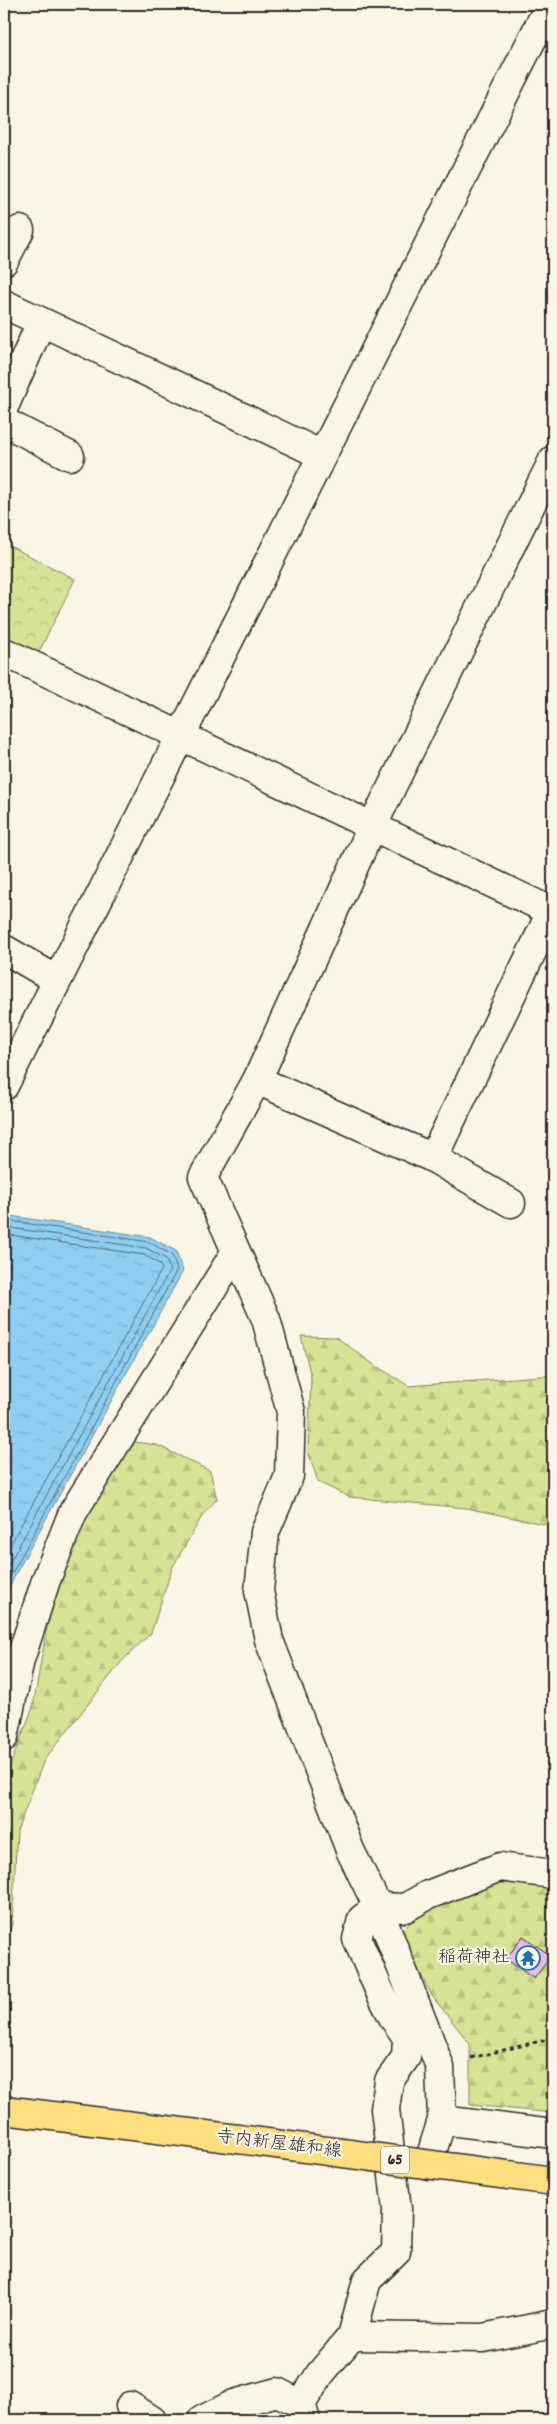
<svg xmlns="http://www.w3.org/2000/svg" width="557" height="2424" font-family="Dekko,'Klee One',sans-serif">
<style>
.forest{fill:url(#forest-firs);stroke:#818660}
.park{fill:url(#park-crowns);stroke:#818660}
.water{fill:url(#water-ripples);stroke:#678da1}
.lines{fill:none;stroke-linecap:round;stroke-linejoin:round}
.shore{stroke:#536c7a;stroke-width:1}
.building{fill:#e3bee8;stroke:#2b2b2b}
.street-casing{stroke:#2b2b2b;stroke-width:31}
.primary-casing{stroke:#2b2b2b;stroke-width:31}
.path{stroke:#2b2b2b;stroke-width:3;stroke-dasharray:4 4;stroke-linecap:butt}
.street{stroke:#fcf5e5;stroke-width:28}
.primary{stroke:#fedf80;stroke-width:28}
.primary-bridge-casing{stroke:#2b2b2b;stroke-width:31;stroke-linecap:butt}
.primary-bridge{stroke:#fedf80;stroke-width:28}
.labels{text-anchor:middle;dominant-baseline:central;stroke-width:4.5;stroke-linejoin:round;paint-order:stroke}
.shield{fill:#fcf5e5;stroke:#6a6863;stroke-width:1}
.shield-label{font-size:16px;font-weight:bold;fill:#2b2b2b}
.poi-label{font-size:18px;fill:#2b2b2b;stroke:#fcf5e5;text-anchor:end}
.street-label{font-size:18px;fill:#2b2b2b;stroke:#fcf5e5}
</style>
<defs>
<pattern id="forest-firs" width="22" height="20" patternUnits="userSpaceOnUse" patternTransform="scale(1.25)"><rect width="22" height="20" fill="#d7e295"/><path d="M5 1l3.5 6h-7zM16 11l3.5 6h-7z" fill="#b9c281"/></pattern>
<pattern id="park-crowns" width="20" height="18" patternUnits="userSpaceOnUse" patternTransform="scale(1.25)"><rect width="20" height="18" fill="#d7e295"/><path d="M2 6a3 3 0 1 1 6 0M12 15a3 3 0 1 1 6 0" fill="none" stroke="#b9c281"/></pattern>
<pattern id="water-ripples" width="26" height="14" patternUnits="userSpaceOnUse" patternTransform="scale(1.25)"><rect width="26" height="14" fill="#8fcef0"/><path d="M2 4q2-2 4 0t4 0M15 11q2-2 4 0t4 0" fill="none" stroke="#7cb1ce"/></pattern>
</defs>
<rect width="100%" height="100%" fill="#fcf5e5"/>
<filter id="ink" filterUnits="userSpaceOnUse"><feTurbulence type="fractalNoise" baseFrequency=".02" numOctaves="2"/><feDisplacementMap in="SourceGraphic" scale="10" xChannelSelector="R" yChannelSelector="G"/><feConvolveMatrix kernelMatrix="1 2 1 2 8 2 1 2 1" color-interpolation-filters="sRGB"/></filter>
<g filter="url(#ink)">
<g class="forest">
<polygon points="301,1336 336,1337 373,1364 409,1386 553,1375 553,1526 466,1508 349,1497 318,1482 308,1451 311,1377"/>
<polygon points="135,1442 157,1445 210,1471 217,1499 204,1513 172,1568 151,1633 122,1661 44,1760 17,1831 12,1924 4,1945 4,1781 33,1707 49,1615 83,1519"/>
<polygon points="499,1881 553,1883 553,2113 470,2105 470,2044 432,1996 400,1933 433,1900"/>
</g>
<polygon class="park" points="4,543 75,579 37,656 4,639"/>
<polygon class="water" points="4,1215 150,1237 176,1251 183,1271 15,1575 4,1601"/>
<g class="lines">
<g class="shore">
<polyline points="4,1220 149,1242 172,1255 177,1270 4,1588"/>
<polyline points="4,1227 146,1248 166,1259 170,1270 4,1573"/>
<polyline points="4,1234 144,1255 160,1264 162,1269 4,1556"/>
</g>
</g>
<polygon class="building" points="523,1936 551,1956 534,1979 506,1959"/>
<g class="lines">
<g class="street-casing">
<g id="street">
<polyline points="4,261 20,230"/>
<polyline points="4,304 322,455"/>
<polyline points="4,407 41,322"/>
<polyline points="4,422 70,456"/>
<polyline points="4,652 553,912"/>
<polyline points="4,949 57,980"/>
<polyline points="257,1080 433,1158 553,908"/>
<polyline points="4,1086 550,4"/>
<polyline points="433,1158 511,1203"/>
<polyline points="4,1737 20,1660 46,1580 73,1512 235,1253"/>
<polyline points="442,2120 553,2134"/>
<polyline points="428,2165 442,2120 440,2067 378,1907 350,1850 269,1640 259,1591 265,1532 289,1476 291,1412 266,1319 203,1177 257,1080 372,827 553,460"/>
<polyline points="352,2336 483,2338 553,2324"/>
<polyline points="301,2404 320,2374 352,2336 367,2280 396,2252 397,2209 385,2109 389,2081 406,2057 407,2037 394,2019 381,1994 357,1939 362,1919 378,1907 405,1908 428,1895 500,1867 553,1874"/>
<polyline points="130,2406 152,2420"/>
<polyline points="202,2420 234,2404 277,2392 301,2404 306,2420"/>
</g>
</g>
<g class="primary-casing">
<polyline id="primary" points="4,2110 238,2139"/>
</g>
<g class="path">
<polyline points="549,1970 553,1973"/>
<polyline points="471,2058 553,2038"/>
</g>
<use href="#street" class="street"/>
<use href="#primary" class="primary"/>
<g class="primary-bridge-casing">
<polyline id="primary-bridge" points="238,2139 553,2181"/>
</g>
<use href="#primary-bridge" class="primary-bridge"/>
</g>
</g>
<defs>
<g id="temple-ring" transform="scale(1.25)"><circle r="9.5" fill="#fcf5e5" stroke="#1f6fb2" stroke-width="1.5"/><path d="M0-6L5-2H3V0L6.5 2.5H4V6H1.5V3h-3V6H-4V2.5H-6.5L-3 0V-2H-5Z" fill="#1f6fb2"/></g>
</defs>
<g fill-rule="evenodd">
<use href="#temple-ring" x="528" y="1958"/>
</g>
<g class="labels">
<rect class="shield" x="381" y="2146.5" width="28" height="27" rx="4"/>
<g class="shield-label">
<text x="395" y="2160">65</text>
</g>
<g class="poi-label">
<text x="510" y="1958">稲荷神社</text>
</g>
<g class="street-label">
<text transform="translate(279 2145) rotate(7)">寺内新屋雄和線</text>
</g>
</g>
<rect width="557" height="2424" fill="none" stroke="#fcf5e5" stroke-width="20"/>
<rect x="10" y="10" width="537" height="2404" fill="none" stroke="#2b2b2b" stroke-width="2" filter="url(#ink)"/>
</svg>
